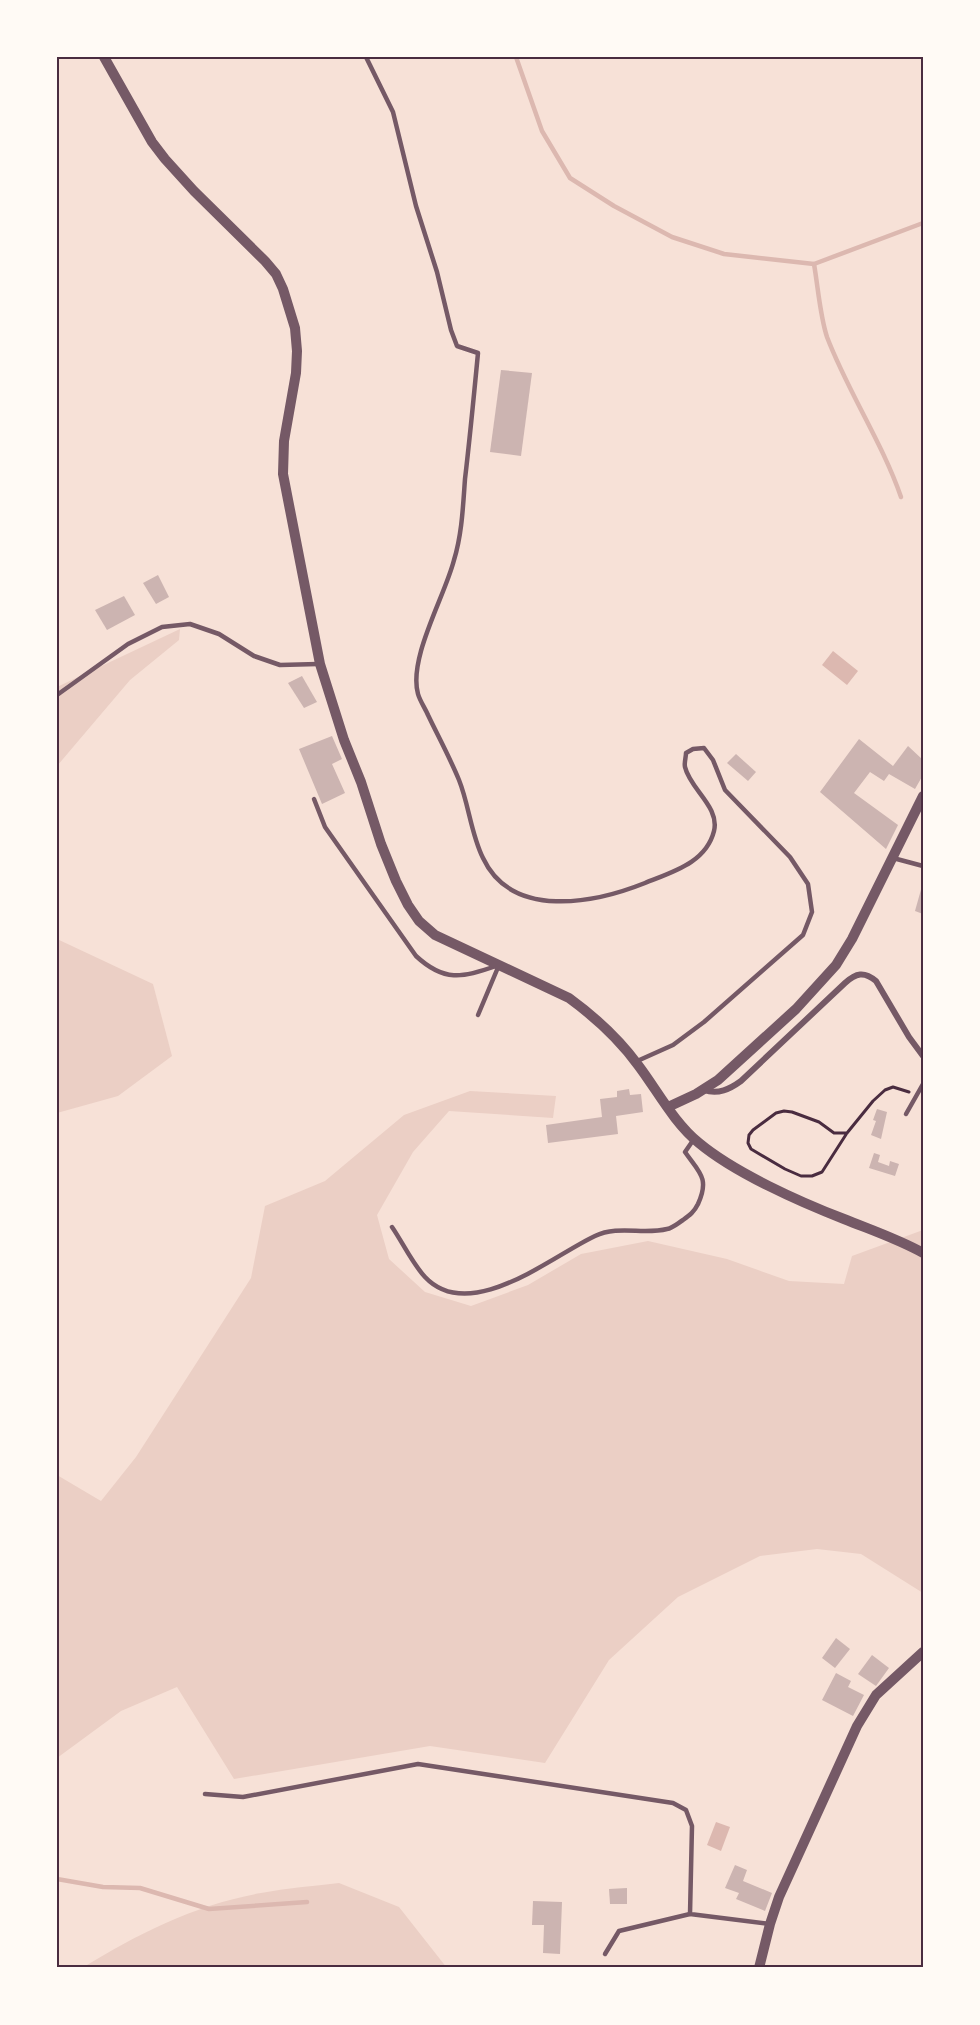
<svg xmlns="http://www.w3.org/2000/svg" width="980" height="2025" font-family="'Fira Sans',sans-serif">
<style>
.green{fill:#ebcfc5}
.water{fill:#dcb8b0}
.lines{fill:none;stroke-linecap:round;stroke-linejoin:round}
.stream{stroke:#dcb8b0;stroke-width:4.5}
.building{fill:#ccb4b1}
.path{stroke:#4a2c40;stroke-width:3}
.service{stroke:#755966;stroke-width:4.5}
.minor{stroke:#755966;stroke-width:6}
.tertiary{stroke:#755966;stroke-width:10}
.neatline{fill:none;stroke:#4a2c40;stroke-width:2}
</style>
<rect width="100%" height="100%" fill="#f7e1d7"/>
<g class="green">
<polygon points="180,629 179,640 130,680 57,766 57,687"/>
<polygon points="57,939 153,984 172,1056 118,1096 57,1113"/>
<polygon points="470,1091 556,1096 553,1118 449,1111 413,1152 377,1215 389,1259 425,1292 471,1306 528,1285 581,1254 648,1241 727,1259 789,1281 844,1284 852,1256 923,1230 923,1593 861,1554 817,1549 760,1556 678,1597 609,1660 545,1763 430,1746 234,1779 177,1687 121,1711 57,1758 57,1475 101,1501 136,1457 251,1278 265,1206 325,1181 404,1115"/>
<path d="M339,1883L399,1907L447,1968H82C137,1934 197,1904 261,1893C287,1888 313,1886 339,1883Z"/>
</g>
<g class="water">
<polygon points="833,651 858,671 847,685 822,665"/>
<polygon points="716,1822 730,1827 721,1851 707,1845"/>
</g>
<g class="lines">
<g class="stream">
<polyline points="516,57 542,131 570,178 614,206 672,237 724,254 814,264 923,223"/>
<path d="M814,264C818,287 820,316 827,337C848,392 882,442 901,497"/>
<polyline points="57,1879 103,1887 140,1888 209,1909 307,1902"/>
</g>
</g>
<g class="building">
<polygon points="501,370 532,373 521,456 490,452"/>
<polygon points="158,575 169,597 156,604 143,583"/>
<polygon points="124,596 135,615 107,630 95,610"/>
<polygon points="302,676 317,702 304,708 288,683"/>
<polygon points="332,736 342,759 332,764 345,793 322,804 299,749"/>
<polygon points="859,739 893,766 908,746 923,760 923,775 915,789 889,774 884,781 870,772 854,793 898,825 886,849 820,792"/>
<polygon points="736,754 756,772 748,781 727,763"/>
<polygon points="922,886 923,887 923,914 915,911"/>
<polygon points="629,1089 630,1095 641,1094 643,1112 616,1116 618,1134 548,1143 546,1125 602,1117 600,1099 617,1097 617,1091"/>
<polygon points="877,1109 887,1112 881,1139 871,1135 876,1121 873,1120"/>
<polygon points="874,1153 880,1155 878,1162 889,1166 890,1161 899,1164 895,1176 869,1168"/>
<polygon points="836,1638 850,1649 835,1668 822,1658"/>
<polygon points="872,1655 889,1668 876,1686 858,1674"/>
<polygon points="836,1673 851,1681 848,1687 864,1695 853,1716 822,1700"/>
<polygon points="735,1865 747,1870 743,1881 772,1893 765,1911 736,1899 739,1893 725,1888"/>
<polygon points="627,1888 627,1904 610,1904 609,1889"/>
<polygon points="533,1901 562,1902 560,1954 543,1953 544,1925 532,1925"/>
</g>
<g class="lines">
<polyline class="path" points="847,1133 834,1133 819,1122 792,1112 784,1111 776,1113 753,1130 749,1135 748,1143 751,1149 785,1169 801,1176 812,1176 822,1172 847,1133 873,1101 885,1090 893,1087 909,1092"/>
<g class="service">
<path d="M366,57L393,112L416,206L437,272L451,330L457,346L478,353C474,395 470,437 465,479C463,506 462,534 454,560C445,596 408,658 418,694C420,701 425,708 428,715C438,736 450,758 459,780C469,805 471,834 483,858C512,920 595,903 645,883C672,872 706,863 714,831C720,807 690,789 685,767C684,763 686,757 686,753L693,749L704,748L713,760L725,790L790,857L808,884L812,912L803,935L704,1022L673,1045L635,1062"/>
<polyline points="57,695 128,644 162,627 190,624 219,634 254,656 280,665 318,664"/>
<path d="M314,799L325,827L416,956C444,982 462,978 496,966"/>
<polyline points="893,858 923,866"/>
<polyline points="478,1015 499,965"/>
<polyline points="906,1114 923,1084"/>
<path d="M392,1227C403,1243 412,1263 425,1277C470,1325 552,1256 595,1236C618,1225 644,1235 667,1229C673,1228 678,1223 683,1220C690,1215 694,1212 698,1204C710,1178 699,1172 685,1152L694,1139"/>
<polyline points="205,1794 243,1797 418,1764 673,1803 686,1810 692,1826 690,1914 770,1924"/>
<polyline points="605,1954 619,1931 690,1914"/>
</g>
<path class="minor" d="M704,1090C718,1095 730,1089 741,1081L845,983C856,973 864,971 876,981L909,1037L923,1056"/>
<g class="tertiary">
<path d="M104,57L152,142L165,159L194,191L265,261L276,274L283,289L295,328L297,351L296,373L284,441L283,474L320,664L344,740L361,782L381,844L396,881L408,905L419,921L435,935L569,998C595,1017 619,1039 638,1065C657,1090 674,1123 699,1143C735,1173 800,1202 844,1219C871,1230 898,1239 923,1253"/>
<polyline points="668,1107 696,1094 718,1080 796,1009 836,965 852,939 923,796"/>
<polyline points="759,1968 770,1924 779,1897 857,1726 876,1695 923,1652"/>
</g>
</g>
<rect width="980" height="2025" fill="none" stroke="#fffaf5" stroke-width="117"/>
<rect x="58" y="58" width="864" height="1908" class="neatline"/>
</svg>
